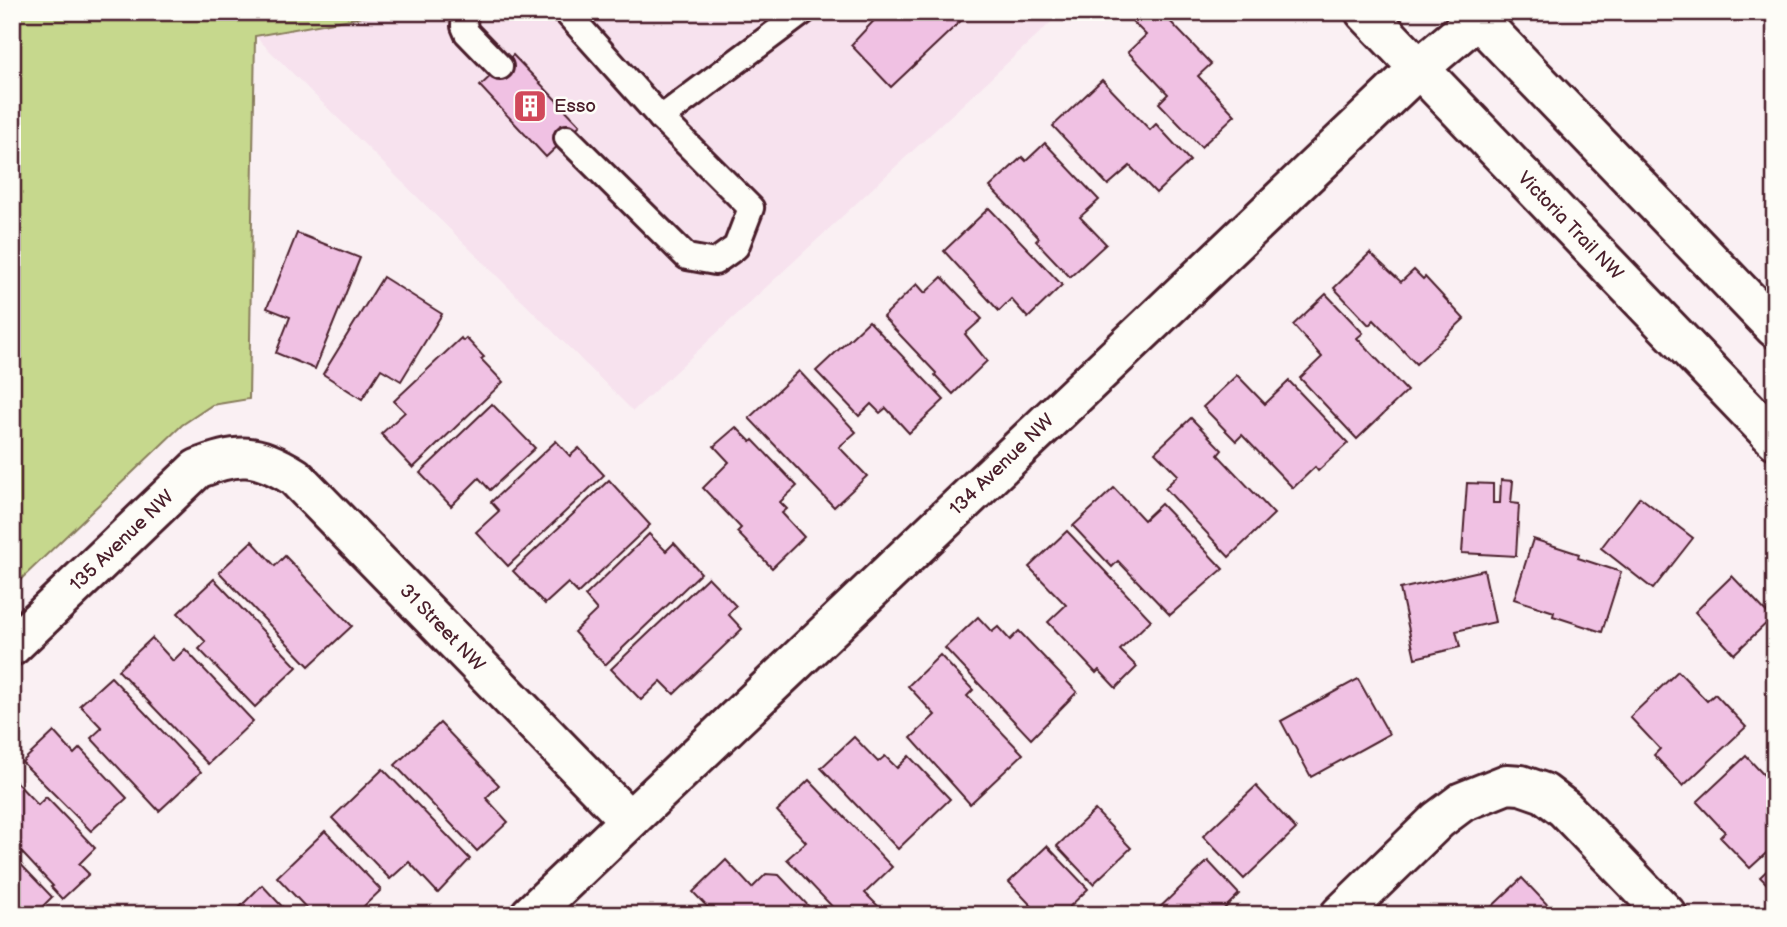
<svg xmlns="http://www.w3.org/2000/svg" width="1787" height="927" font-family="'Balsamiq Sans',sans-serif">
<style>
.built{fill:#f7e2ee}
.green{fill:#c6d88d;stroke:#887c5c;stroke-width:2}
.building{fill:#f0c1e3;stroke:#4a1f2b;stroke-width:2}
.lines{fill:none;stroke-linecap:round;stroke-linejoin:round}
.service-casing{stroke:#4a1f2b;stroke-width:30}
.minor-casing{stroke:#4a1f2b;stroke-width:44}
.secondary-casing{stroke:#4a1f2b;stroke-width:44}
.service{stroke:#fdfcf7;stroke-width:24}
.minor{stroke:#fdfcf7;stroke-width:38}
.secondary{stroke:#fdfcf7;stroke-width:38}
.labels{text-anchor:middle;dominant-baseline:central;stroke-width:5;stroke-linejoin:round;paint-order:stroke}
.poi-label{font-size:19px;fill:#4a1f2b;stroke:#fdfcf7;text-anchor:start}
.street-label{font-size:19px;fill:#4a1f2b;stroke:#fdfcf7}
</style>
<rect width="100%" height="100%" fill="#faf0f3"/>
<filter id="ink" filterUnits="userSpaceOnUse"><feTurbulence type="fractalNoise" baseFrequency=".0143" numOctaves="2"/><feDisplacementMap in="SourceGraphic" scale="14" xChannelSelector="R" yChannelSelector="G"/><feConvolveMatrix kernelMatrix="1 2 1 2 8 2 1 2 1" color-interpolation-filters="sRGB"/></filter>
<g filter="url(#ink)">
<polygon class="built" points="390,12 1062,12 633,411 255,36"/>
<polygon class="green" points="12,12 390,12 255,36 249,399 212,405 182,425 14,586"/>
<g class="building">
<polygon points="882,12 962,12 966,16 891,87 851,45"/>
<polygon points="1143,12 1157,12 1164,19 1166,17 1211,64 1198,76 1235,115 1201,147 1159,103 1168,94 1128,52 1146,35 1133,22"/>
<polygon points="513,55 580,125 546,157 480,86"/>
<polygon points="1102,80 1150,130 1156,124 1190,161 1156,193 1130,166 1108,185 1053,126"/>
<polygon points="1045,143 1099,200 1080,217 1106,244 1070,277 1036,241 1039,238 990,187 1022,157 1026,161"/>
<polygon points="989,208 1062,285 1028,318 1011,299 999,311 944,251"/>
<polygon points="297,233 360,258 315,369 276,353 290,317 267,308"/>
<polygon points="1370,253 1401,282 1414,270 1423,279 1425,277 1464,319 1416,364 1374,320 1369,325 1334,288"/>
<polygon points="383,277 442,314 401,381 381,369 362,399 323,374"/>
<polygon points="942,277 982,319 965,334 987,361 953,394 935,375 936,373 883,317 917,284 925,293"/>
<polygon points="1326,294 1363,333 1357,338 1407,391 1357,439 1300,378 1322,357 1293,325"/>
<polygon points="869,321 944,400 909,433 886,408 880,413 871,404 859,416 816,371"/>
<polygon points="461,338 463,341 466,338 484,357 481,359 503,382 413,468 381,434 405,412 394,401"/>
<polygon points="799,371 856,432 839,447 867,476 834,507 749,418"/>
<polygon points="1237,375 1265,404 1289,381 1348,443 1318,471 1315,467 1293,488 1242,435 1236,441 1203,407"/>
<polygon points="492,404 535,448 490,490 479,478 451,506 420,473"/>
<polygon points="1191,418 1222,450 1218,455 1274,514 1229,557 1165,488 1178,475 1155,452"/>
<polygon points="736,427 751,442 753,440 797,486 780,502 787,509 782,513 804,537 772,568 737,532 741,528 703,488 729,462 714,446"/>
<polygon points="556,441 570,456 579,448 604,475 508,566 476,532 499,511 491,502"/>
<polygon points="609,480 650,525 578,593 568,583 545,604 513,571"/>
<polygon points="1501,480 1513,481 1511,503 1519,504 1516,556 1462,553 1467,483 1493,484 1493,503 1500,503"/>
<polygon points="1114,488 1144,520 1161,504 1223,569 1170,615 1118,561 1112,567 1073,526"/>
<polygon points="1640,497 1693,538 1653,589 1601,548"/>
<polygon points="1067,531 1151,620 1120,650 1137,667 1116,688 1099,670 1096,673 1048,622 1066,605 1029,567"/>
<polygon points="649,534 666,551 674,543 701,573 605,665 574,632 597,610 585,596"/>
<polygon points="1533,539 1579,554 1578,558 1621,572 1602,632 1553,616 1554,612 1514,599"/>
<polygon points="252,541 275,566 285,556 352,626 309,666 219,572"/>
<polygon points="1484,570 1495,622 1456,631 1460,647 1415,658 1400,589"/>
<polygon points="1732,576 1772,618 1734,654 1695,612"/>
<polygon points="708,577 736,606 728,614 742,629 674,694 661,681 641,700 611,669"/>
<polygon points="214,579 297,667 255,707 199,649 206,642 178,613"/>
<polygon points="978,617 992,632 998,627 1010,640 1019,631 1077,692 1031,739 945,648"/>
<polygon points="152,638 173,661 185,649 253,721 208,764 118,670"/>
<polygon points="940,655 973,690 967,696 1023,754 970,804 911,738 935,715 908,686"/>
<polygon points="1678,671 1707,701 1715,694 1746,727 1683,786 1654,755 1660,749 1630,717"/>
<polygon points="111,677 201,772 159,811 91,738 102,728 80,705"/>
<polygon points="1358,679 1389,734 1311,777 1281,721"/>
<polygon points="440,723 499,785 486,798 508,822 477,851 395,765"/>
<polygon points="54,732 74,754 80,748 127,798 91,831 22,762"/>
<polygon points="854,737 878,762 885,756 897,768 909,756 950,799 898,849 821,768"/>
<polygon points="1746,756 1775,787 1775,845 1750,868 1720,837 1725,832 1697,802"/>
<polygon points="383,769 470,859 438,893 409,862 390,879 332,818"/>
<polygon points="12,778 38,805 46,797 95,848 79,864 89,874 62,899 51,887 53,886 12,842"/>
<polygon points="809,780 892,867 865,893 879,907 871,915 852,915 847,910 840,915 787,859 806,842 777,811"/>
<polygon points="1256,786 1296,829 1244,879 1203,836"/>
<polygon points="1095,810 1131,848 1093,884 1057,846"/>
<polygon points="325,831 381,890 364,906 373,915 313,915 277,877"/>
<polygon points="1047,846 1088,889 1061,915 1040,915 1009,882"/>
<polygon points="12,855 52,897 34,915 12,915"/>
<polygon points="726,860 752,888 766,874 779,875 817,915 715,915 693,892"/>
<polygon points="1208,861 1239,894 1218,915 1152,915"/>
<polygon points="1775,863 1775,892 1760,877"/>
<polygon points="1522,878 1557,915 1483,915"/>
<polygon points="262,885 290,915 232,915"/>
</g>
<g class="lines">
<g class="service-casing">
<g id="service">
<polyline points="465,12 464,26 467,33 500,67"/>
<polyline points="566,12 661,118 803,12"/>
<polyline points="567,138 687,257 715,262 736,247 751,208 661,118"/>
</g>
</g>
<g class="minor-casing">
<g id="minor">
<path d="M12,646L197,469C238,452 257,453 295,477L629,820"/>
<polyline points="530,915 1419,68 1477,19"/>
<polyline points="1340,915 1438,820 1462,802 1507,784 1521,785 1544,793 1565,809 1667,915"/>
</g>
</g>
<g class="secondary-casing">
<g id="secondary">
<polyline points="1365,12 1775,439"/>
<polyline points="1471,12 1775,328"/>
</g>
</g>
<use href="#service" class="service"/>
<use href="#minor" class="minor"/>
<use href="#secondary" class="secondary"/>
</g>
</g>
<defs>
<g id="building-square" transform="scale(1.75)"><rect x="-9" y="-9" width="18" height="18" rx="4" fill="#d1495b" stroke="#fdfcf7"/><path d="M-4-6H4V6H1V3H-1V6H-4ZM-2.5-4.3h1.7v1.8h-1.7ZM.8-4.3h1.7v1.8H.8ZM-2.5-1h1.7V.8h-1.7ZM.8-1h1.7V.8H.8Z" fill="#fff"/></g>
</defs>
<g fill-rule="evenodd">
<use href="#building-square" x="530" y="106"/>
</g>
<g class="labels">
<g class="poi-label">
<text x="554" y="106">Esso</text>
</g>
<g class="street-label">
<text transform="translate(1570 226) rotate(46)">Victoria Trail NW</text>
<text transform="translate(1002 465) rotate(-44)">134 Avenue NW</text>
<text transform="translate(122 541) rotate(-44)">135 Avenue NW</text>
<text transform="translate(442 628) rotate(46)">31 Street NW</text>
</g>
</g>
<rect width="1787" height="927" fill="none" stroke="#fdfcf7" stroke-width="42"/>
<rect x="21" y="21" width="1745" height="885" fill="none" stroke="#4a1f2b" stroke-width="2.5" filter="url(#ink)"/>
</svg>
